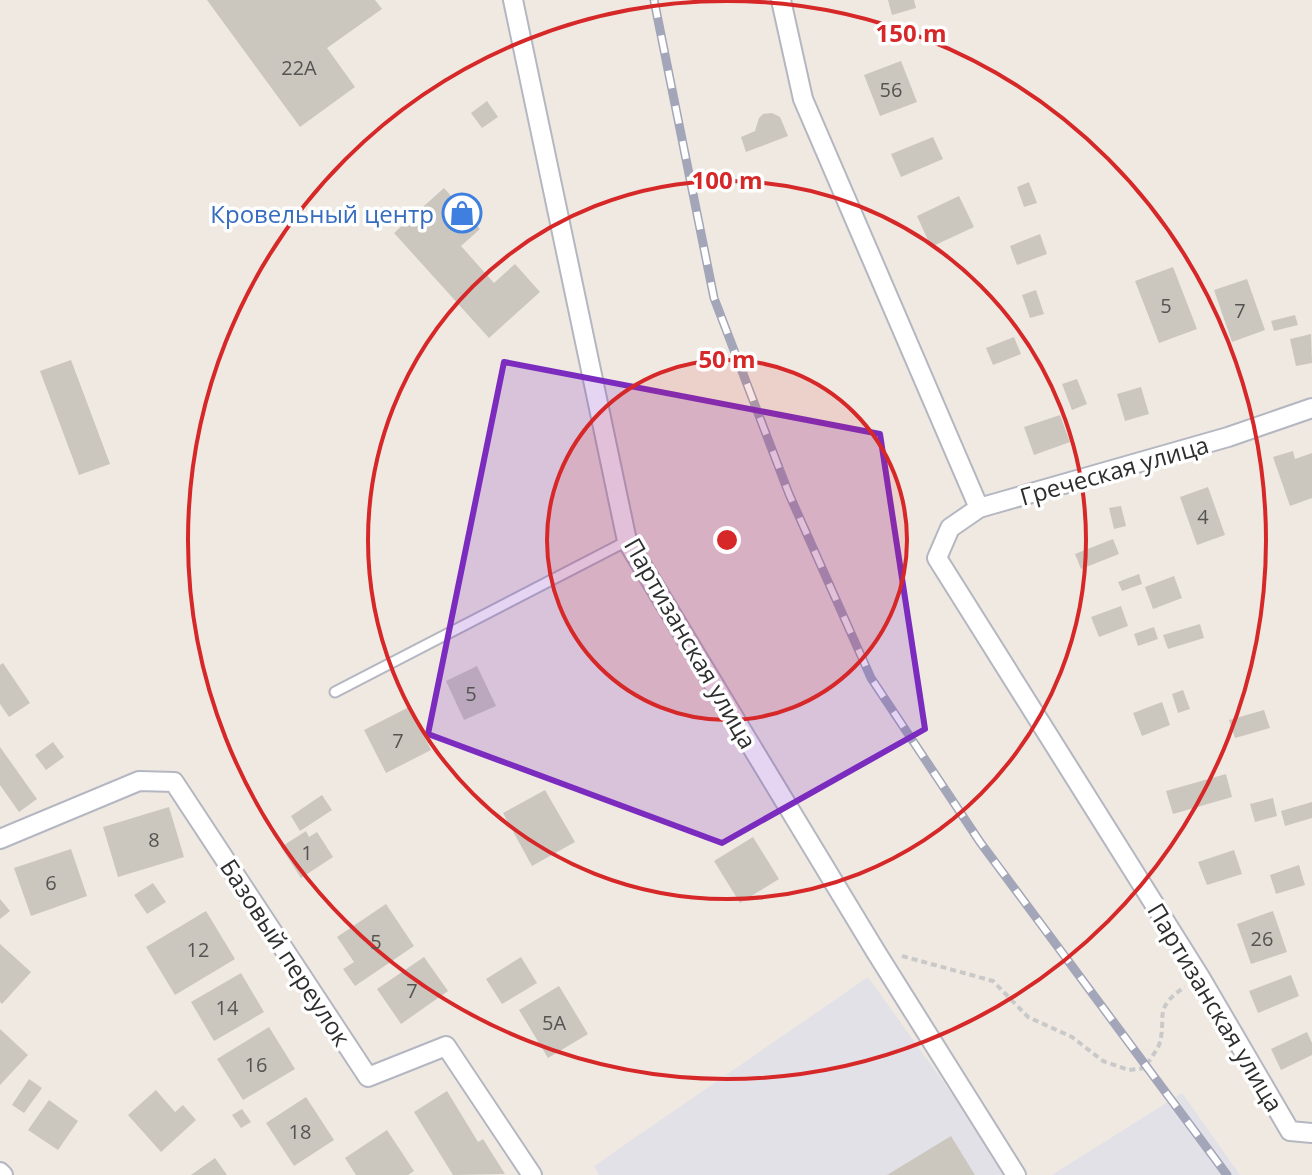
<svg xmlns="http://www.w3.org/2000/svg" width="1312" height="1175" font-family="'Open Sans',sans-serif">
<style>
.industrial{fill:#e3e1e8}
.building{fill:#cbc7bf}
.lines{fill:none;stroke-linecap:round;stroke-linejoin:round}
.lane-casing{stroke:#b4b7c1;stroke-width:13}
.street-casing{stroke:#b4b7c1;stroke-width:22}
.path{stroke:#c9c9c9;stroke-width:4;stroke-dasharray:6 4;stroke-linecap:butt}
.lane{stroke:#fff;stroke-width:9}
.street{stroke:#fff;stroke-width:18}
.rail-casing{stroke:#a3a6b8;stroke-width:9}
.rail{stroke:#fff;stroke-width:6;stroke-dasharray:18;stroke-linecap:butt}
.marked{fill:#7b2cbf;fill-opacity:0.2;stroke:#7b2cbf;stroke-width:6;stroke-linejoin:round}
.ring{fill:none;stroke:#d62828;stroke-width:4}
.labels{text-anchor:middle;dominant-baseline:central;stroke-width:7;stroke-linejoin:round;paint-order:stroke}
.number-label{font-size:20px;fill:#555452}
.shop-label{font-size:24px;fill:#366cbe;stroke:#fff;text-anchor:end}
.street-label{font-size:24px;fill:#2e2e2e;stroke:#fff}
.centre{fill:#d62828;stroke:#fff;stroke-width:4}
.ring-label{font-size:24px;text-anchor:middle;font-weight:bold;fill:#d62828;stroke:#fff;stroke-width:7;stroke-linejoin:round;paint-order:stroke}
</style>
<rect width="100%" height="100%" fill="#efe9e1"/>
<g class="industrial">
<polygon points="868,977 1010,1175 599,1175 594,1166"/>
<polygon points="1182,1093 1240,1175 1052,1175"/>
</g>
<g class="building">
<polygon points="207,0 375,0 382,9 327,48 355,87 300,127"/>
<polygon points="888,0 914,0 916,8 892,15"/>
<polygon points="901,61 917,102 880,116 864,75"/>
<polygon points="487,101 498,117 482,128 471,113"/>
<polygon points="772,113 780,117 788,136 746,152 741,137 755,131 759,118 763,114"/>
<polygon points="933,137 943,159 901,177 891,154"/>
<polygon points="1029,182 1037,203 1024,207 1017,187"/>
<polygon points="444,188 480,229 461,246 494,283 515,264 540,292 489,338 394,233"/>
<polygon points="959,196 974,227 931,247 917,216"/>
<polygon points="1040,234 1047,254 1017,265 1010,246"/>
<polygon points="1173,267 1197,329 1159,343 1135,281"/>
<polygon points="1247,279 1265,330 1232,342 1214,290"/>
<polygon points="1036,290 1044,314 1030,318 1022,295"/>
<polygon points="1295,315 1298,325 1274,331 1271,321"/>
<polygon points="1311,334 1312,363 1296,366 1290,339"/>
<polygon points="1014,337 1021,354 993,365 986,348"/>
<polygon points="71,360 110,464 79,475 40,371"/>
<polygon points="1077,379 1087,404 1072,410 1062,384"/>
<polygon points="1141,387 1149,414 1125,421 1117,394"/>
<polygon points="1060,415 1070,442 1034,455 1024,427"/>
<polygon points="1293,451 1295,459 1312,453 1312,498 1290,506 1273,457"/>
<polygon points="1208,487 1225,535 1197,545 1180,497"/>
<polygon points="1121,506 1126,526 1114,529 1109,508"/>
<polygon points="1113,539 1119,554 1081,569 1075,554"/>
<polygon points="1139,574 1142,584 1122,591 1118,582"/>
<polygon points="1174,576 1182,598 1153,609 1145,587"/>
<polygon points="1121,606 1128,626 1099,637 1091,617"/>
<polygon points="1200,624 1204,638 1168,649 1163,635"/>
<polygon points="1154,627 1158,639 1138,646 1134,634"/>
<polygon points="3,663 30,703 9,717 0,704 0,665"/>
<polygon points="477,666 496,706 464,720 446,681"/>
<polygon points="1183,690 1190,709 1178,713 1172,694"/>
<polygon points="1162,702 1170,725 1142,736 1133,713"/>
<polygon points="409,707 431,750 386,773 364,730"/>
<polygon points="1264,710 1270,728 1235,738 1229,720"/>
<polygon points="53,742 64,757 46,770 35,755"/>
<polygon points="0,747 37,799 19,812 0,785"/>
<polygon points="1226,774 1232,797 1173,814 1166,791"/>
<polygon points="545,790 575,842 532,866 503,813"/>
<polygon points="322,795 332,810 300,831 291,816"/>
<polygon points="1273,798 1277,816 1255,822 1250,804"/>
<polygon points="1312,802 1312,818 1285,826 1281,811"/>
<polygon points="169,807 184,857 118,877 103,827"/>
<polygon points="306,831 309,837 317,832 333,857 301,878 281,847"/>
<polygon points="753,837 779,879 740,903 714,861"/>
<polygon points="71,849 87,896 31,916 14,868"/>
<polygon points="1234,850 1242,874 1207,885 1198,862"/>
<polygon points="1299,865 1305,885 1276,894 1270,875"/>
<polygon points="153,883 166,902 147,914 134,895"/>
<polygon points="0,899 10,911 0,919"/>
<polygon points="386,904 414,946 355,986 343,969 354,962 337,937"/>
<polygon points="206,911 235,959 175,995 146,947"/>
<polygon points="1273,911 1287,952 1251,964 1237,924"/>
<polygon points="0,944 31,972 2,1004 0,1002"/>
<polygon points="424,957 448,991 401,1024 377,989"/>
<polygon points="521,957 537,983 502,1004 486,979"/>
<polygon points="241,973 264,1012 214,1041 191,1002"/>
<polygon points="1291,975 1299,996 1258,1013 1249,991"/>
<polygon points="559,986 588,1034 548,1058 519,1010"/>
<polygon points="269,1027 295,1069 243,1100 217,1059"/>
<polygon points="0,1029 28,1055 0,1085"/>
<polygon points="1307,1032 1312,1043 1312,1055 1281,1070 1271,1049"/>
<polygon points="29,1079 42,1088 24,1113 12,1105"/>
<polygon points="156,1090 175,1112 183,1105 196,1120 161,1152 128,1115"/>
<polygon points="447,1091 478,1142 483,1139 505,1174 453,1175 414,1112"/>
<polygon points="306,1097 334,1140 294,1166 266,1123"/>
<polygon points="49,1100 78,1121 58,1150 28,1130"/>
<polygon points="242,1109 251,1122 241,1128 232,1115"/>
<polygon points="387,1130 414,1171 408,1175 356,1175 345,1158"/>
<polygon points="951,1136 975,1175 887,1175"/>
<polygon points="215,1158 227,1175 191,1175"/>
</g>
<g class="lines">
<g class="lane-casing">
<polyline id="lane" points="335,692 627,541"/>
</g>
<g class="street-casing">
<g id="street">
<polyline points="513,0 627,541 876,952 1016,1175"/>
<polyline points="781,0 803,99 979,508"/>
<polyline points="1312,408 1228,437 979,508 950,528 937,558 1200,977 1290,1131 1312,1133"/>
<polyline points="0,839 139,781 174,782 368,1077 446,1046 532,1175"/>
<polyline points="0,1172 3,1175"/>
</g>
</g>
<path class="path" d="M902,956L993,981L1028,1017L1072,1037L1103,1061L1129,1070L1145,1068C1149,1060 1156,1052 1159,1045C1168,1018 1151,1009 1185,987"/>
<use href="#lane" class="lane"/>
<use href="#street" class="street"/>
<g class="rail-casing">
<polyline id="rail" points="654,0 714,298 789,494 871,678 980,842 1227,1175"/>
</g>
<use href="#rail" class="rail"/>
</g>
<path class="marked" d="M504,362L880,434L925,729L722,843L428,734Z"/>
<circle cx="727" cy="540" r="180" fill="#d62828" fill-opacity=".12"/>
<g class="ring">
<circle cx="727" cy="540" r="180"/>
<circle cx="727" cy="540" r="359"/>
<circle cx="727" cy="540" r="539"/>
</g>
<defs>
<g id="shop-ring" transform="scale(2)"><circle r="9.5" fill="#fff" stroke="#3f7fe0" stroke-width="1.5"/><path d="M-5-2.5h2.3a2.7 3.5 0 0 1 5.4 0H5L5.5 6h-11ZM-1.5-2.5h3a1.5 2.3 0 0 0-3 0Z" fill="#3f7fe0"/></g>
</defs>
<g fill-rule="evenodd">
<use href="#shop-ring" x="462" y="213"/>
</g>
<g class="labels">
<g class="number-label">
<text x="299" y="67">22А</text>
<text x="891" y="89">56</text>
<text x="1166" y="305">5</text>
<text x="1240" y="310">7</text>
<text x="1203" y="516">4</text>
<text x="471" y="693">5</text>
<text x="398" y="740">7</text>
<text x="154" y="839">8</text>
<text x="307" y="852">1</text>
<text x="51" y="882">6</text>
<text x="1262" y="938">26</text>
<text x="376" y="941">5</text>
<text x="198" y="949">12</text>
<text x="412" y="990">7</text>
<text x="227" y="1007">14</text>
<text x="554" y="1022">5А</text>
<text x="256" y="1064">16</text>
<text x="300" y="1131">18</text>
</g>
<g class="shop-label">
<text x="434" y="213">Кровельный центр</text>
</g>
<g class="street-label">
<text transform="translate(1114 470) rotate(-16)">Греческая улица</text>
<text transform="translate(691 643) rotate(60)">Партизанская улица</text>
<text transform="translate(286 952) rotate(57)">Базовый переулок</text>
<text transform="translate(1216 1007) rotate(59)">Партизанская улица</text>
</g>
</g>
<circle cx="727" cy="540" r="12" class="centre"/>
<g class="ring-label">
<text x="911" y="42">150 m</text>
<text x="727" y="189">100 m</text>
<text x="727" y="368">50 m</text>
</g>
</svg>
